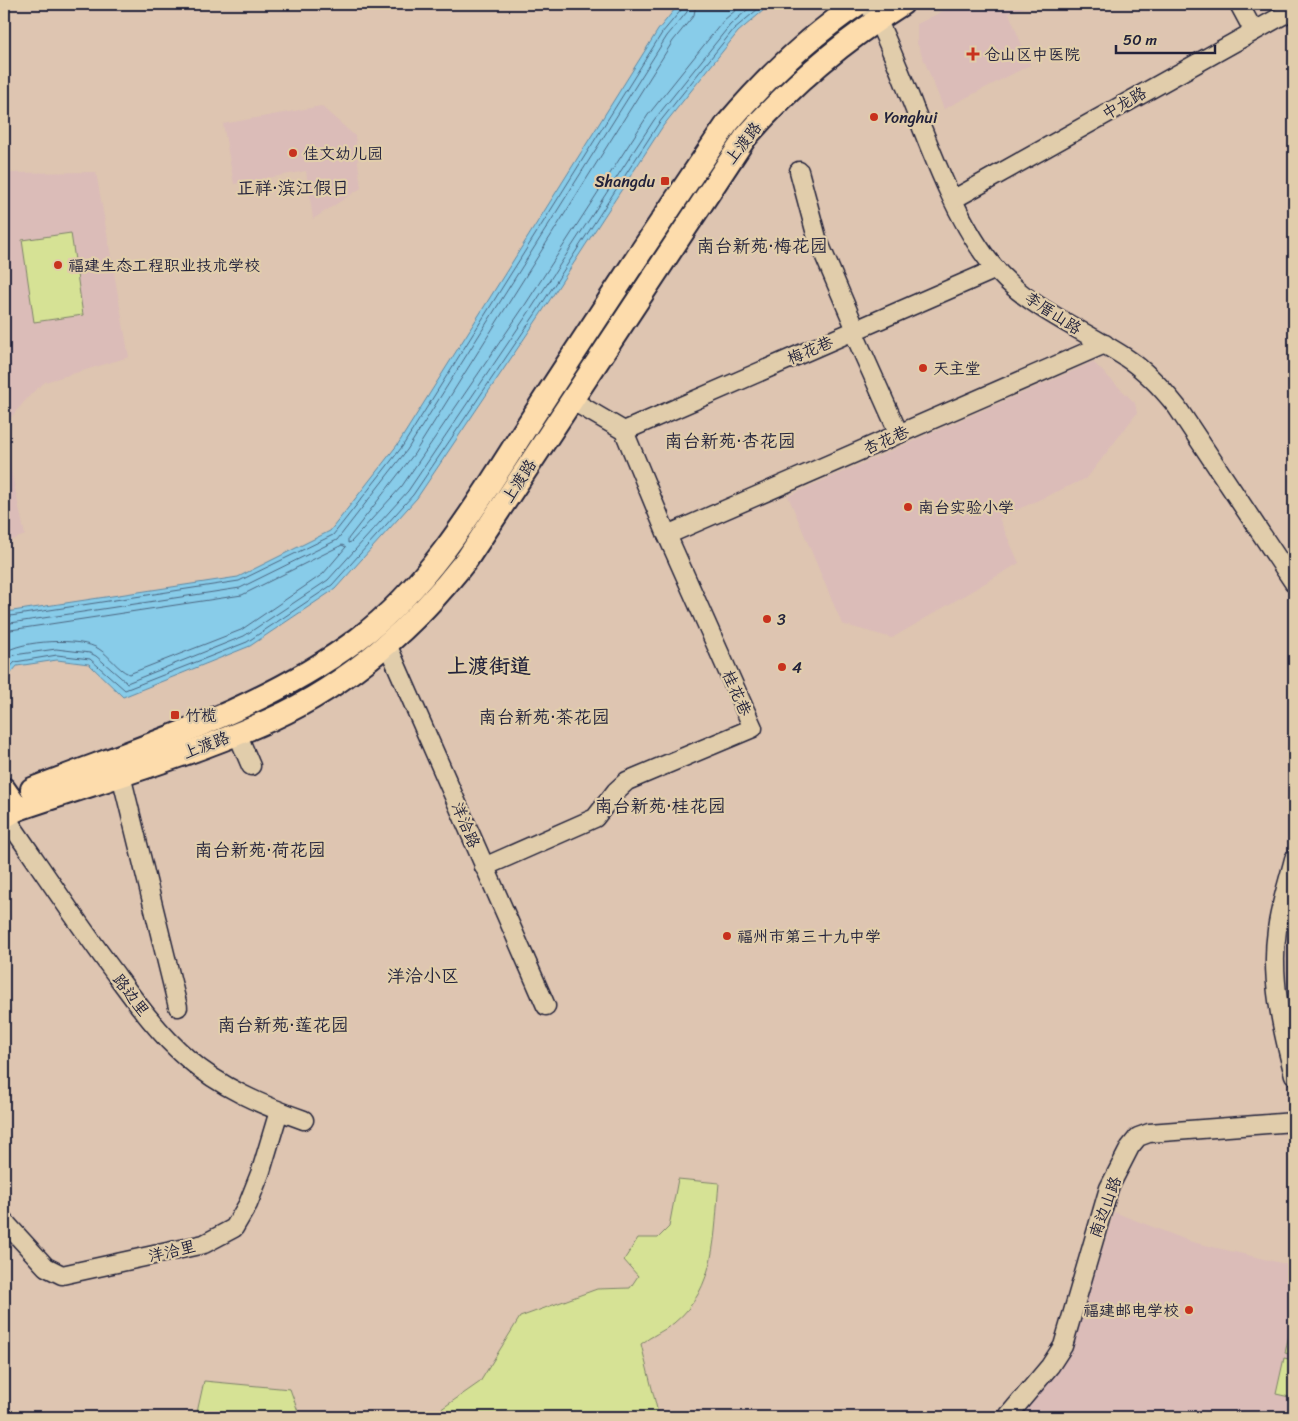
<svg xmlns="http://www.w3.org/2000/svg" width="1298" height="1421" font-family="Sriracha,'LXGW WenKai TC',sans-serif">
<style>
.built{fill:#dbbcb8}
.green{fill:#d6e295;stroke:#7c8268}
.water{fill:#88cce9;stroke:#5f88a3}
.lines{fill:none;stroke-linecap:round;stroke-linejoin:round}
.shore{stroke:#4b6681;stroke-width:1}
.minor-casing{stroke:#22223b;stroke-width:21}
.major-casing{stroke:#22223b;stroke-width:26}
.minor{stroke:#e1cdab;stroke-width:18}
.major{stroke:#fddcac;stroke-width:22}
.poi-dot{fill:#c8321e;stroke:#e1cdab;stroke-width:2}
.labels{text-anchor:middle;dominant-baseline:central;stroke-width:4.5;stroke-linejoin:round;paint-order:stroke}
.poi-label{font-size:16px;fill:#22223b;stroke:#e1cdab;text-anchor:start}
.street-label{font-size:16px;fill:#22223b;stroke:#e1cdab}
.neighbourhood-label{font-size:18px;fill:#22223b;stroke:#e1cdab}
.district-label{font-size:21px;font-weight:bold;fill:#22223b;stroke:#e1cdab}
</style>
<rect width="100%" height="100%" fill="#dec5b1"/>
<filter id="ink" filterUnits="userSpaceOnUse"><feTurbulence type="fractalNoise" baseFrequency=".02" numOctaves="2"/><feDisplacementMap in="SourceGraphic" scale="10" xChannelSelector="R" yChannelSelector="G"/><feConvolveMatrix kernelMatrix="1 2 1 2 8 2 1 2 1" color-interpolation-filters="sRGB"/></filter>
<g filter="url(#ink)">
<g class="built">
<polygon points="957,4 1022,4 1023,7 1009,13 1030,65 944,109 917,43 917,24"/>
<polygon points="321,106 355,136 361,188 313,219 306,171 234,184 223,124"/>
<polygon points="96,172 129,357 45,382 32,393 4,425 4,173"/>
<polygon points="1093,362 1135,403 1137,413 1087,478 999,518 1019,563 892,638 842,624 788,496"/>
<polygon points="4,438 25,535 4,543"/>
<polygon points="1114,1212 1192,1242 1294,1266 1294,1417 1016,1417 1070,1354"/>
</g>
<g class="green">
<polygon points="71,233 83,315 34,322 22,240"/>
<path d="M678,1179L719,1183C714,1234 717,1288 674,1323C664,1331 651,1336 641,1344L659,1417H430L480,1382L520,1317L597,1289L630,1288L638,1276L624,1260L638,1238H658L669,1227Z"/>
<polygon points="1293,1317 1294,1318 1294,1355 1285,1353"/>
<polygon points="1284,1358 1294,1360 1294,1398 1276,1394"/>
<polygon points="204,1381 290,1389 300,1417 196,1417"/>
</g>
<polygon class="water" points="679,4 771,4 738,32 663,126 540,315 417,498 335,589 250,646 123,697 89,664 57,660 17,666 4,682 4,613 6,612 238,577 330,531 398,444 658,30"/>
<g class="lines">
<g class="shore">
<polyline points="696,4 694,15 673,41 414,454 348,539 348,543 351,542 402,486 525,305 648,115 724,20 743,4"/>
<polyline points="4,617 239,581 333,535 402,447 662,33 682,9 683,4"/>
<polyline points="4,624 240,588 337,540 407,450 667,36 687,12 689,4"/>
<path d="M4,631L242,595L342,545L346,547L323,574L241,630L129,674C117,669 110,656 99,649C82,637 20,640 4,653"/>
<polyline points="4,664 14,655 56,649 90,653 96,656 127,683 244,636 328,580 408,491 531,309 654,120 730,25 754,4"/>
<polyline points="4,674 15,662 57,655 90,659 125,690 247,642 332,585 413,495 536,313 659,123 734,29 764,4"/>
</g>
<g class="minor-casing">
<g id="minor">
<path d="M868,4C882,25 890,49 900,72C924,131 951,212 989,261C1023,306 1079,327 1125,357C1145,370 1162,388 1177,407L1294,583"/>
<polyline points="1239,4 1253,30"/>
<polyline points="799,171 817,238 856,330"/>
<polyline points="954,199 1294,9"/>
<polyline points="853,331 899,434"/>
<polyline points="624,431 996,269"/>
<polyline points="667,535 1105,344"/>
<polyline points="387,644 546,1006"/>
<polyline points="237,733 251,766"/>
<polyline points="121,775 178,1007"/>
<path d="M5,816C41,868 76,921 114,972C136,1002 158,1033 187,1058C221,1088 262,1105 304,1120"/>
<path d="M1294,859C1288,883 1280,906 1277,930C1270,978 1282,1029 1294,1075"/>
<polyline points="484,867 595,818 616,791 627,781 753,728 667,535 624,431 571,400"/>
<polyline points="4,1221 46,1267 62,1275 204,1244 234,1228 248,1204 261,1171 279,1111"/>
<polyline points="1007,1417 1050,1366 1063,1346 1109,1188 1130,1147 1138,1137 1149,1133 1294,1122"/>
</g>
</g>
<g class="major-casing">
<g id="major">
<polyline points="4,789 18,809"/>
<path d="M32,789C143,746 261,711 358,639C436,580 484,492 536,412C599,315 662,219 727,124C766,78 807,38 858,4"/>
<path d="M4,817L18,809C103,780 190,756 272,719C349,684 416,625 467,559L745,138C792,84 841,42 902,4"/>
</g>
</g>
<use href="#minor" class="minor"/>
<use href="#major" class="major"/>
</g>
</g>
<g class="poi-dot">
<path d="M970.5 46.5h5v5h5v5h-5v5h-5v-5h-5v-5h5z"/>
<circle cx="874" cy="117" r="5"/>
<circle cx="293" cy="153" r="5"/>
<rect x="660" y="176" width="10" height="10" rx="2.5"/>
<circle cx="58" cy="265" r="5"/>
<circle cx="923" cy="368" r="5"/>
<circle cx="908" cy="507" r="5"/>
<circle cx="767" cy="619" r="5"/>
<circle cx="782" cy="667" r="5"/>
<rect x="170" y="710" width="10" height="10" rx="2.5"/>
<circle cx="727" cy="936" r="5"/>
<circle cx="1189" cy="1310" r="5"/>
</g>
<g class="labels">
<g class="poi-label">
<text x="984" y="54">仓山区中医院</text>
<text x="884" y="117">Yonghui</text>
<text x="303" y="153">佳文幼儿园</text>
<text x="655" y="181" text-anchor="end">Shangdu</text>
<text x="68" y="265">福建生态工程职业技术学校</text>
<text x="933" y="368">天主堂</text>
<text x="918" y="507">南台实验小学</text>
<text x="777" y="619">3</text>
<text x="792" y="667">4</text>
<text x="185" y="715">竹榄</text>
<text x="737" y="936">福州市第三十九中学</text>
<text x="1179" y="1310" text-anchor="end">福建邮电学校</text>
</g>
<g class="street-label">
<text transform="translate(1124 103) rotate(-30)">中龙路</text>
<text transform="translate(743 143) rotate(-52)">上渡路</text>
<text transform="translate(1053 313) rotate(33)">李厝山路</text>
<text transform="translate(810 350) rotate(-23)">梅花巷</text>
<text transform="translate(886 440) rotate(-24)">杏花巷</text>
<text transform="translate(519 481) rotate(-57)">上渡路</text>
<text transform="translate(737 693) rotate(66)">桂花巷</text>
<text transform="translate(206 745) rotate(-21)">上渡路</text>
<text transform="translate(466 825) rotate(67)">洋洽路</text>
<text transform="translate(131 995) rotate(53)">路边里</text>
<text transform="translate(1105 1207) rotate(-70)">南边山路</text>
<text transform="translate(172 1251) rotate(-13)">洋洽里</text>
</g>
<g class="neighbourhood-label">
<text x="293" y="188">正祥·滨江假日</text>
<text x="762" y="246">南台新苑·梅花园</text>
<text x="730" y="441">南台新苑·杏花园</text>
<text x="544" y="717">南台新苑·茶花园</text>
<text x="660" y="806">南台新苑·桂花园</text>
<text x="260" y="850">南台新苑·荷花园</text>
<text x="423" y="976">洋洽小区</text>
<text x="283" y="1025">南台新苑·莲花园</text>
</g>
<g class="district-label">
<text x="489" y="666">上渡街道</text>
</g>
</g>
<rect width="1298" height="1421" fill="none" stroke="#e1cdab" stroke-width="20"/>
<rect x="10" y="10" width="1278" height="1401" fill="none" stroke="#22223b" stroke-width="2" filter="url(#ink)"/>
<path d="M1116 45v8h99v-8" fill="none" stroke="#22223b" stroke-width="2.5"/>
<text x="1123" y="45" font-size="15" fill="#22223b" stroke="#e1cdab" stroke-width="4" paint-order="stroke">50 m</text>
</svg>
